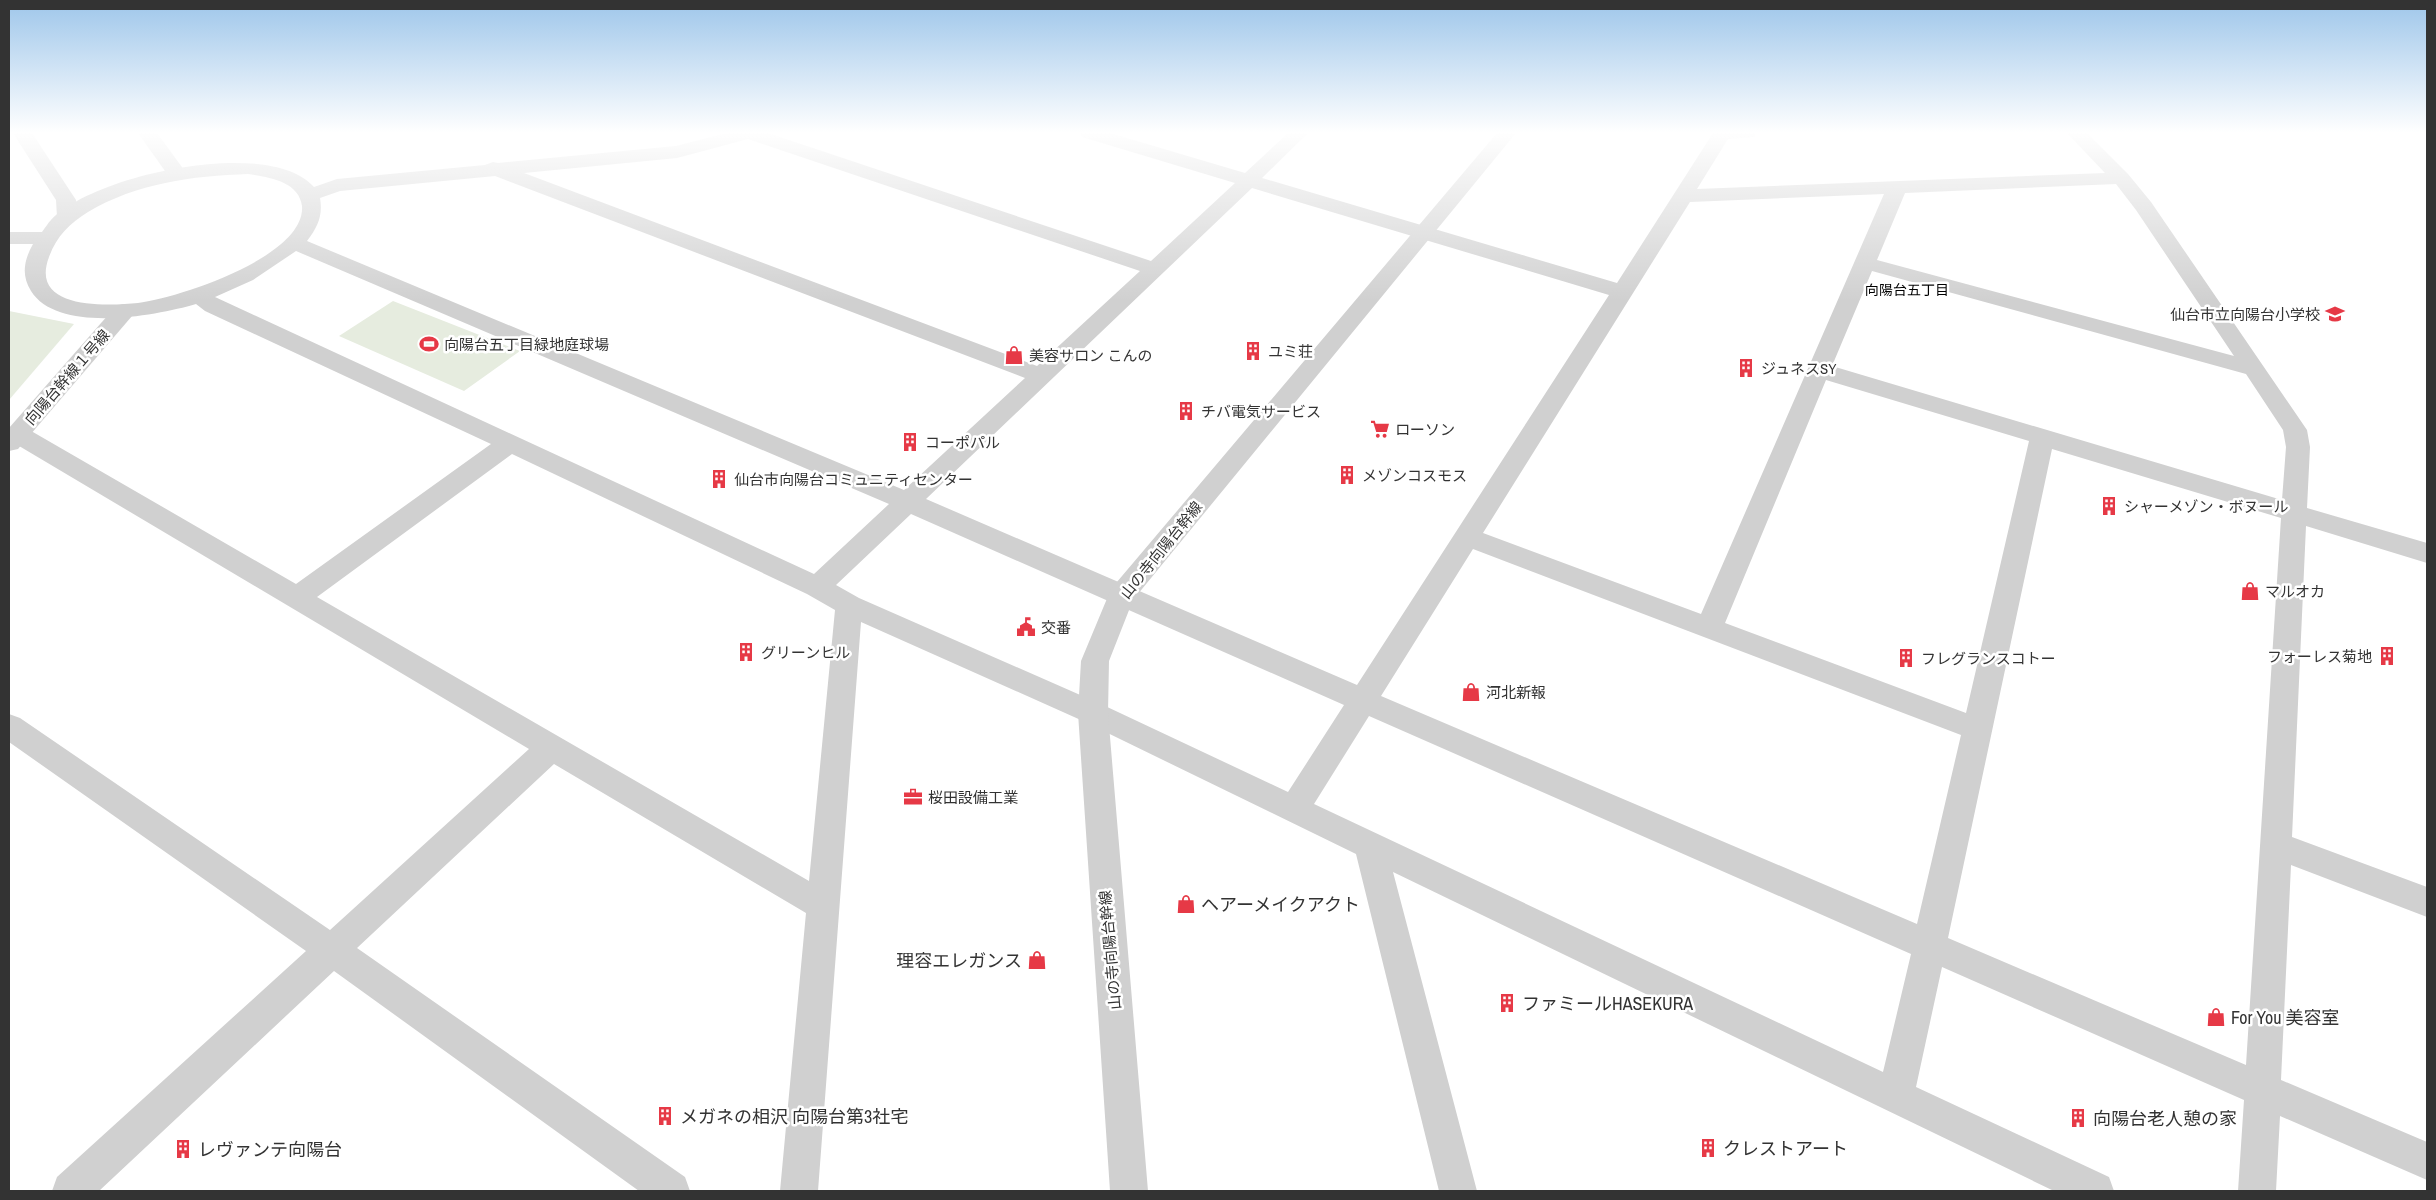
<svg xmlns="http://www.w3.org/2000/svg" width="2436" height="1200" font-family="'Archivo Narrow','Noto Sans JP',sans-serif">
<style>
.green{fill:#e6ecdf}
.lines{fill:none;stroke-linecap:round;stroke-linejoin:round}
.minor{fill:#d0d0d0;fill-rule:evenodd}
.tertiary{fill:#d0d0d0;fill-rule:evenodd}
.labels{text-anchor:middle;dominant-baseline:central;stroke-width:5;stroke-linejoin:round;paint-order:stroke}
.far-neighbourhood-label{font-size:14px;fill:#000;stroke:#fff}
.poi-label{font-size:15px;fill:#333;stroke:#fff;text-anchor:start}
.street-label{font-size:15px;fill:#333;stroke:#fff}
.near-poi-label{font-size:18px;fill:#333;stroke:#fff;text-anchor:start}
</style>
<rect width="100%" height="100%" fill="#fff"/>
<g class="green">
<polygon points="393,301 520,351 464,391 339,336"/>
<polygon points="9,311 74,324 9,400"/>
</g>
<g class="lines">
<path class="minor" d="M726,133H768L1151,261L1235,183L1082,137L1080,133H1110L1245,173L1288,133H1308L1262,178L1617,283L1713,133H1756L1754,137L1728,139L1697,189L2105,173L2067,133H2087L2128,174L2151,202L2307,430L2310,447L2307,508L2427,543V563L2306,526L2292,837L2427,887V917L2291,865L2281,1080L2427,1142V1180L2280,1116L2276,1191H2238L2244,1100L1942,967L1916,1087L2109,1177L2114,1191H2054L1393,872L1477,1191H1439L1356,854L1083,721L861,622L818,1191H780L806,913L554,764L357,948L685,1177L690,1191H639L334,971L99,1191H52L57,1177L306,951L9,742V714L20,718L330,930L529,749L9,440V428L17,426L26,428L296,584L491,444L205,311L196,304C155,316 58,334 31,291C21,275 24,260 33,244H9V232H42C45,228 48,223 51,220C92,175 270,136 314,187L337,179L485,165L493,162L498,163L676,146ZM748,139L1140,271L1037,366L524,173L677,158ZM248,174C268,177 299,181 302,206C306,257 177,298 138,303C106,306 29,310 49,257C56,237 70,223 88,212C137,183 192,176 248,174ZM495,176L1025,378L904,490L307,241C318,227 323,215 320,198L340,191ZM2116,184L2136,210L2234,356L1877,260L1905,193ZM1252,188L1609,295L1357,685L926,499ZM1884,194L1701,614L1483,533L1690,202ZM296,251L889,504L814,574L215,297L253,280ZM1872,271L2246,374L2283,430L2286,447L2282,500L1832,366ZM1826,380L2029,441L1966,713L1725,623ZM2052,449L2281,518L2246,1065L1948,938ZM512,454L807,594L835,610L809,881L317,597ZM911,514L1344,705L1288,792L1103,705L859,598L836,585ZM1473,549L1961,735L1917,924L1381,696ZM1369,716L1911,954L1883,1072L1314,804Z"/>
<g class="tertiary">
<polygon points="13,133 32,133 76,200 77,217 74,221 67,223 60,221 57,217 56,200"/>
<polygon points="138,133 157,133 187,174 184,178 177,180 170,178"/>
<polygon points="1497,133 1516,133 1133,600 1109,661 1108,713 1148,1191 1110,1191 1078,713 1081,661 1111,589"/>
<polygon points="124,304 132,306 135,311 132,316 18,449 9,451 9,428 116,306"/>
</g>
</g>
<linearGradient id="sky" x2="0" y2="1"><stop stop-color="#9ec6ea"/><stop offset="0.44" stop-color="#fff"/><stop offset="1" stop-color="#fff" stop-opacity="0"/></linearGradient>
<rect width="2436" height="301" fill="url(#sky)"/>
<defs>
<g id="school-bare" transform="scale(1.5)"><path d="M0-5L7-2L0 1L-7-2ZM-4 1L0 2.5L4 1V4Q0 6-4 4Z" fill="#e63946" stroke="#fff" stroke-width="2.5" paint-order="stroke"/></g>
<g id="stadium-bare" transform="scale(1.5)"><path d="M0-5a6.5 5 0 1 0 0 10a6.5 5 0 1 0 0-10ZM-3.5-1.8h7v3.6h-7Z" fill="#e63946" stroke="#fff" stroke-width="2.5" paint-order="stroke"/></g>
<g id="building-bare" transform="scale(1.5)"><path d="M-4-6H4V6H1V3H-1V6H-4ZM-2.5-4.3h1.7v1.8h-1.7ZM.8-4.3h1.7v1.8H.8ZM-2.5-1h1.7V.8h-1.7ZM.8-1h1.7V.8H.8Z" fill="#e63946" stroke="#fff" stroke-width="2.5" paint-order="stroke"/></g>
<g id="shop-bare" transform="scale(1.5)"><path d="M-5-2.5h2.3a2.7 3.5 0 0 1 5.4 0H5L5.5 6h-11ZM-1.5-2.5h3a1.5 2.3 0 0 0-3 0Z" fill="#e63946" stroke="#fff" stroke-width="2.5" paint-order="stroke"/></g>
<g id="supermarket-bare" transform="scale(1.5)"><path d="M-6-5.5h2.5l.6 2H6L4.5 2H-2.5L-4.4-4H-6ZM-1.5 3.2a1.3 1.3 0 1 0 .1 0ZM3 3.2a1.3 1.3 0 1 0 .1 0Z" fill="#e63946" stroke="#fff" stroke-width="2.5" paint-order="stroke"/></g>
<g id="civic-bare" transform="scale(1.5)"><path d="M-.6-6.5H3V-4.5H.6V-3L4-1V1h2V6H-6V1h2V-1L-.6-3ZM-1.2 2.5V6h2.4V2.5Z" fill="#e63946" stroke="#fff" stroke-width="2.5" paint-order="stroke"/></g>
<g id="office-bare" transform="scale(1.5)"><path d="M-6-3h4V-5.5h4V-3h4V5H-6ZM-1-4.5V-3h2v-1.5ZM-6 0V1H6V0Z" fill="#e63946" stroke="#fff" stroke-width="2.5" paint-order="stroke"/></g>
</defs>
<g fill-rule="evenodd">
<use href="#school-bare" x="2335" y="314"/>
<use href="#stadium-bare" x="429" y="344"/>
<use href="#building-bare" x="1253" y="351"/>
<use href="#shop-bare" x="1014" y="355"/>
<use href="#building-bare" x="1746" y="368"/>
<use href="#building-bare" x="1186" y="411"/>
<use href="#supermarket-bare" x="1380" y="429"/>
<use href="#building-bare" x="910" y="442"/>
<use href="#building-bare" x="1347" y="475"/>
<use href="#building-bare" x="719" y="479"/>
<use href="#building-bare" x="2109" y="506"/>
<use href="#shop-bare" x="2250" y="591"/>
<use href="#civic-bare" x="1026" y="627"/>
<use href="#building-bare" x="746" y="652"/>
<use href="#building-bare" x="2387" y="656"/>
<use href="#building-bare" x="1906" y="658"/>
<use href="#shop-bare" x="1471" y="692"/>
<use href="#office-bare" x="913" y="797"/>
<use href="#shop-bare" x="1186" y="904"/>
<use href="#shop-bare" x="1037" y="960"/>
<use href="#building-bare" x="1507" y="1003"/>
<use href="#shop-bare" x="2216" y="1017"/>
<use href="#building-bare" x="665" y="1116"/>
<use href="#building-bare" x="2078" y="1118"/>
<use href="#building-bare" x="1708" y="1148"/>
<use href="#building-bare" x="183" y="1149"/>
</g>
<g class="labels">
<g class="far-neighbourhood-label">
<text x="1907" y="290">向陽台五丁目</text>
</g>
<g class="poi-label">
<text x="2320" y="314" text-anchor="end">仙台市立向陽台小学校</text>
<text x="444" y="344">向陽台五丁目緑地庭球場</text>
<text x="1268" y="351">ユミ荘</text>
<text x="1029" y="355">美容サロン こんの</text>
<text x="1761" y="368">ジュネスSY</text>
<text x="1201" y="411">チバ電気サービス</text>
<text x="1395" y="429">ローソン</text>
<text x="925" y="442">コーポパル</text>
<text x="1362" y="475">メゾンコスモス</text>
<text x="734" y="479">仙台市向陽台コミュニティセンター</text>
<text x="2124" y="506">シャーメゾン・ボヌール</text>
<text x="2265" y="591">マルオカ</text>
<text x="1041" y="627">交番</text>
<text x="761" y="652">グリーンヒル</text>
<text x="2372" y="656" text-anchor="end">フォーレス菊地</text>
<text x="1921" y="658">フレグランスコトー</text>
<text x="1486" y="692">河北新報</text>
<text x="928" y="797">桜田設備工業</text>
</g>
<g class="street-label">
<text transform="translate(67 377) rotate(-49)">向陽台幹線１号線</text>
<text transform="translate(1161 550) rotate(-51)">山の寺向陽台幹線</text>
<text transform="translate(1110 950) rotate(-95)">山の寺向陽台幹線</text>
</g>
<g class="near-poi-label">
<text x="1201" y="904">ヘアーメイクアクト</text>
<text x="1022" y="960" text-anchor="end">理容エレガンス</text>
<text x="1522" y="1003">ファミールHASEKURA</text>
<text x="2231" y="1017">For You 美容室</text>
<text x="680" y="1116">メガネの相沢 向陽台第3社宅</text>
<text x="2093" y="1118">向陽台老人憩の家</text>
<text x="1723" y="1148">クレストアート</text>
<text x="198" y="1149">レヴァンテ向陽台</text>
</g>
</g>
<rect width="2436" height="1200" fill="none" stroke="#333333" stroke-width="20"/>
</svg>
